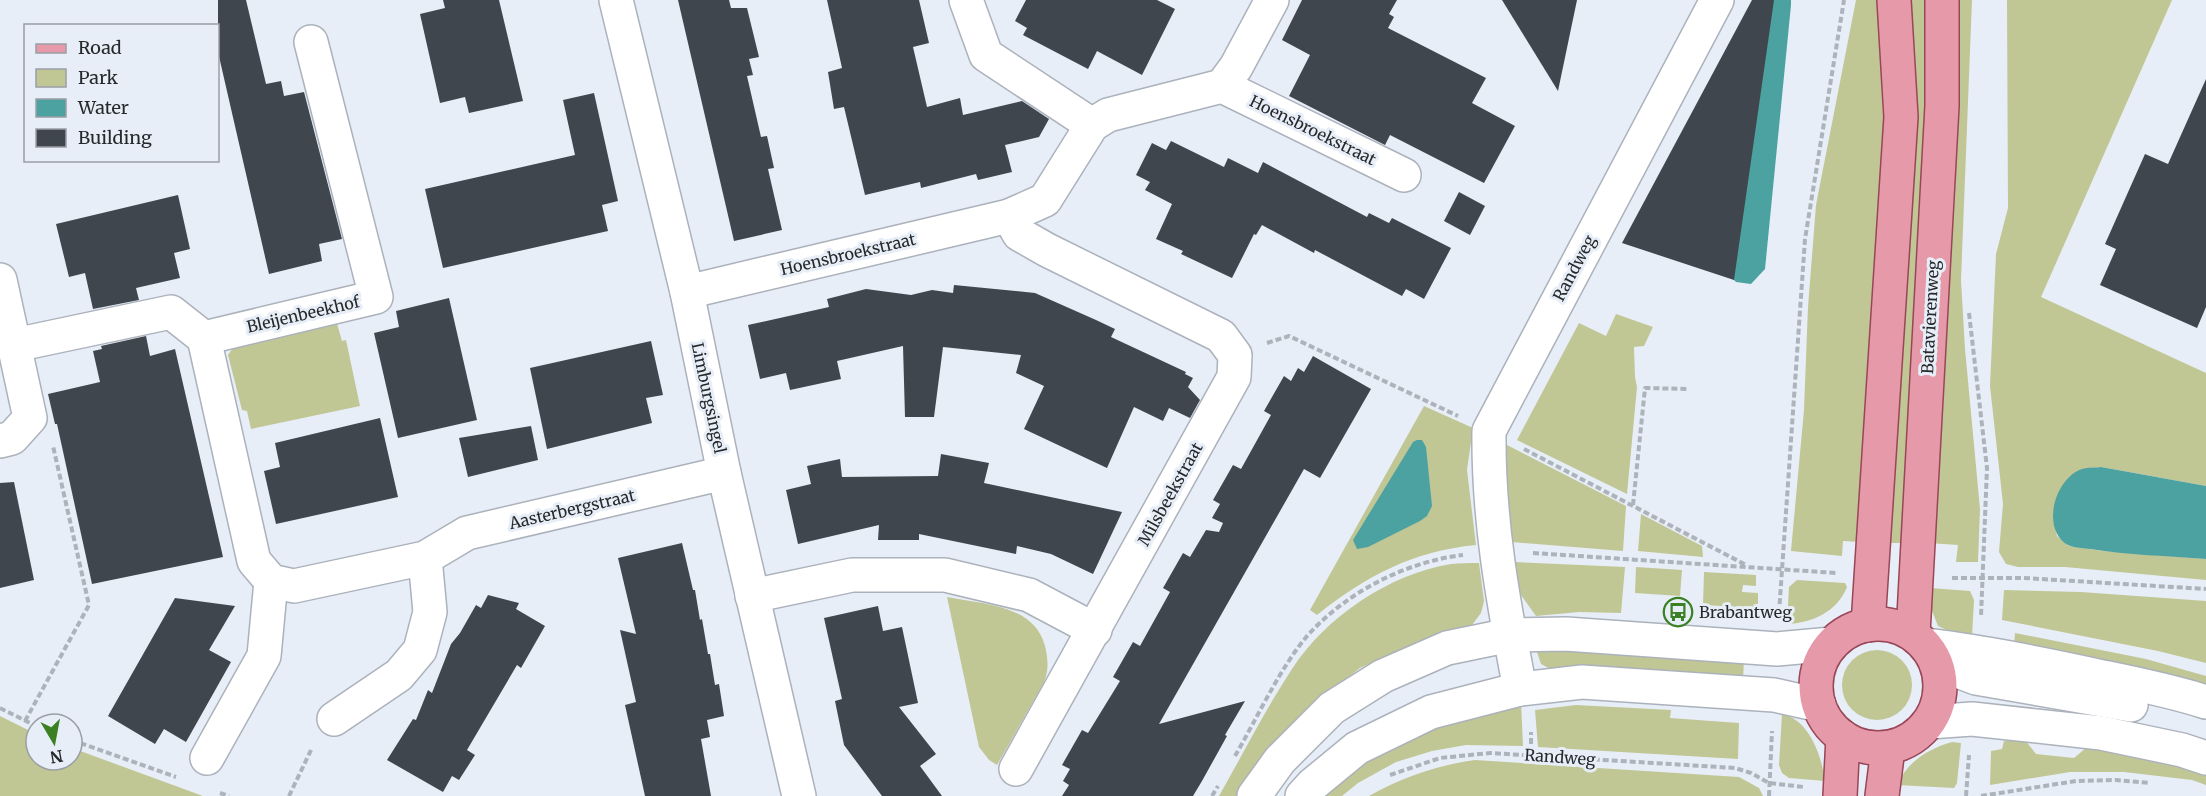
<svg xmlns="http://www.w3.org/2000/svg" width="2206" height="796" font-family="Merriweather,serif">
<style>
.green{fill:#c1c695}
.water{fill:#4ca1a1}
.building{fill:#40464d}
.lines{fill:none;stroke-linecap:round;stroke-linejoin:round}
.minor-casing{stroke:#acb2bb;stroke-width:36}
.major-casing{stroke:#984658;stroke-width:36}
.path{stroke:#adb3ba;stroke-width:4;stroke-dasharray:6 3;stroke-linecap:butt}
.minor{stroke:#fff;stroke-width:33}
.major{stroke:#e69aa9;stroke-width:33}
.labels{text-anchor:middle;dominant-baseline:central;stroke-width:6;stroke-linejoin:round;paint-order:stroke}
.street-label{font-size:16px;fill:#26292c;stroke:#e7eef7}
.poi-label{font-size:16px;fill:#26292c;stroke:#e7eef7;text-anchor:start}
</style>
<rect width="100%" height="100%" fill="#e7eef7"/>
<g class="green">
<polygon points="1856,0 1880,0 1884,153 1862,542 1843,541 1842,556 1791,551 1804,410 1808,307 1816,205"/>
<polygon points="1908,0 1930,0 1924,146 1902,543 1888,543"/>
<polygon points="1955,0 1972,0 1961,280 1965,349 1980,509 1978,562 1956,562 1958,545 1928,543"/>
<polygon points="2007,0 2172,0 2041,297 2206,373 2206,486 2101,467 2083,469 2053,519 2057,536 2069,546 2103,551 2206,559 2206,580 2065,567 2018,567 2006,564 1999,552 2003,504 1990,386 1996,254 2008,208"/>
<polygon points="1616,314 1653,327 1644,346 1634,347 1635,377 1637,387 1627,494 1517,440 1579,323 1606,336"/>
<polygon points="336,320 342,341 346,340 360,406 251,429 247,411 242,410 228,355 237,342"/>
<path d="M1424,406L1473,428L1467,470L1476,545C1413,551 1366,576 1317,615L1310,610Z"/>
<polygon points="1505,444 1626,506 1623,551 1512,542 1505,498"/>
<polygon points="1641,514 1702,546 1703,557 1638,551"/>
<polygon points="1514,562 1625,567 1621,613 1579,612 1536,616 1521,595"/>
<path d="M1479,563L1484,601L1481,613L1472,625L1427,638L1360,668L1318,701L1248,778L1236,796H1219C1243,754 1265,710 1292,669C1326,617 1389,574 1451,564C1460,563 1470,563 1479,563Z"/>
<polygon points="1636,567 1682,570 1680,596 1635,593"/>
<polygon points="1704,572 1756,575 1756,586 1743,585 1742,592 1758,593 1758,608 1703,605"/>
<path d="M1797,580L1845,583L1847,587C1837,612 1812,623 1787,624L1789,587Z"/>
<polygon points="1930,588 1970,591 1974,600 1972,636 1964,638 1938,626 1929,603"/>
<polygon points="2004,590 2081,592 2206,601 2206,663 2158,651 2002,620"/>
<path d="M947,597C981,604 1034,604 1045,646C1048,659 1049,670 1044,682L997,765L989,760L979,747Z"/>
<polygon points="2015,633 2146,659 2206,676 2206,691 2014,647"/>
<polygon points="1535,646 1744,659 1743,680 1552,670 1541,664"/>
<circle cx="1877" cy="685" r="35"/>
<polygon points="1521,701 1523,746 1466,745 1432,751 1396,762 1358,783 1342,796 1317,796 1352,765 1436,725"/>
<polygon points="1576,705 1671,710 1670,718 1739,723 1738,759 1538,747 1535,710"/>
<path d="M1782,714C1809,719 1822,757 1825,781L1789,778L1782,773L1779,765Z"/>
<polygon points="0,716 36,734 36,760 72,760 72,748 203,796 0,796"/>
<polygon points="2025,740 2036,754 2074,758 2086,748 2144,754 2206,771 2206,785 2192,780 2124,772 2070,772 1990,785 1991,751 2002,749 2004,741"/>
<path d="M1952,742L1961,743L1957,783L1954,788L1897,785C1908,761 1928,749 1952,742Z"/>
<path d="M1475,760L1739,777L1759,788L1763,796H1369C1402,777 1438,765 1475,760Z"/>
</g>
<g class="water">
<polygon points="1756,0 1791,0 1791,5 1765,269 1751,284 1736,282 1697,244"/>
<polygon points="1417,440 1422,440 1426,447 1432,506 1427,516 1420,521 1368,547 1357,549 1353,540 1413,442"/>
<path d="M2101,467L2206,486V559C2168,556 2128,555 2090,549C2083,548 2074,548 2068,545C2040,529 2055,478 2082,469C2088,467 2095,468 2101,467Z"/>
</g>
<g class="building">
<polygon points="218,0 246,0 266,84 281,81 284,96 304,92 342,239 319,244 322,261 269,274 218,52"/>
<polygon points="443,0 499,0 523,101 469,113 465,97 440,103 420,14 445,8"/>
<polygon points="678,0 729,0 731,8 747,8 759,57 749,59 753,75 747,76 761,137 767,136 774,168 768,169 782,230 734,241"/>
<polygon points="827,0 919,0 929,43 913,47 927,107 960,98 963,115 1022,101 1049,119 1039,137 1005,145 1012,172 978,180 976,174 921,188 920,182 865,195 844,107 834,109 828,72 842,68"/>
<polygon points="1026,0 1157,0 1175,9 1142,75 1097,51 1088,69 1023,35 1027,28 1015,21"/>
<polygon points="1302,0 1397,0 1389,14 1394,17 1388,28 1486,78 1472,103 1515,126 1484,183 1390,135 1385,145 1289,96 1310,55 1282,40"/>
<polygon points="1502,0 1577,0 1558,91"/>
<polygon points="1752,0 1774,0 1734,280 1622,243"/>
<polygon points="2206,79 2206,307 2197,328 2100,285 2116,249 2105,244 2145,154 2168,164"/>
<polygon points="594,93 618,201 602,205 608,231 443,268 425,189 575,155 563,100"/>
<polygon points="1171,141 1224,167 1228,158 1258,173 1263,162 1367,217 1369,213 1389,223 1392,218 1451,248 1424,299 1406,289 1402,296 1315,250 1314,253 1262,225 1256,235 1254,234 1232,278 1181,254 1183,251 1156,239 1172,204 1145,190 1150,182 1136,175 1152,143 1166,150"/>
<polygon points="1459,192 1485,206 1470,235 1444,221"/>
<polygon points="178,195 190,249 174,253 180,278 136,288 139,300 93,309 85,273 69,277 56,224"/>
<polygon points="954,285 1035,293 1096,320 1115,329 1111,337 1186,372 1185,374 1193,378 1188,387 1200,400 1190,418 1169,408 1163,421 1134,407 1107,468 1024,429 1044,386 1016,373 1021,355 943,347 934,417 905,417 903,346 837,361 841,379 790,390 786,373 760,379 748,325 829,307 827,299 866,289 911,295 932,290 953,293"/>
<polygon points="449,298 477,420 398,438 374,333 399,327 396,311"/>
<polygon points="146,336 150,356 175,349 223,557 92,584 57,424 55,424 48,394 100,382 93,351 102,349 101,346"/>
<polygon points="651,341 663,395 646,398 652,423 547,449 530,368"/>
<polygon points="1313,356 1371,389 1320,478 1304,469 1159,724 1245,701 1225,735 1227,736 1202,781 1193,796 1062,796 1069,785 1063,781 1070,769 1062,765 1082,730 1088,733 1120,681 1113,677 1133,642 1140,646 1170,592 1163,588 1183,553 1190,557 1206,530 1219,532 1223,523 1212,518 1220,504 1213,500 1233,465 1241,469 1271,415 1264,411 1284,376 1291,381 1298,368 1304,372"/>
<polygon points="380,418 398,497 276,524 264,471 280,467 275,443"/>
<polygon points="531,426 538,460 468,477 459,438"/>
<polygon points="941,454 989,463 984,483 1122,512 1093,574 1051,554 1017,546 1016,554 919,534 919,540 878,540 879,525 798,544 786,490 811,484 807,466 840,459 842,477 938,476"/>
<polygon points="14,482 34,580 0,588 0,483"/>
<polygon points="682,543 693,590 695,590 700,620 702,619 708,654 710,654 715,685 719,684 724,716 707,720 710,737 701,739 711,796 645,796 625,705 636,702 620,630 636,634 618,558"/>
<polygon points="488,595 519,603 516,609 545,626 521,668 517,665 467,750 475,755 459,780 452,776 443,792 387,760 413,719 416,720 428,690 432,693 451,644 460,633 476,605 481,608"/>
<polygon points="175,598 235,606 209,650 231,662 186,742 164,729 155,744 108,716"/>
<polygon points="878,606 883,631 902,627 918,703 899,707 936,754 920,766 942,796 882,796 844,745 835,701 842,699 824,618"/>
</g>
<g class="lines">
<g class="minor-casing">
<g id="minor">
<polyline points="616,0 687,292 724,473 799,796"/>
<polyline points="966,0 986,55 1092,125"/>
<polyline points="1222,86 1404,175"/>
<polyline points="1009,216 1019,234 1047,250 1221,336 1235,355 1234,377 1016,769"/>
<polyline points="0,280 30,418 12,438 0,441"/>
<polyline points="687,292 1009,216 1045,200 1092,125 1108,115 1222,86 1236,67 1272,0"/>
<polyline points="204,338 254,561 271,581 294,586 425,558 467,533 724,473"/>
<polyline points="15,345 171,312 204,338 376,297 311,42"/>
<polyline points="752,596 852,575 945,575 1029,595 1095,630"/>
<path d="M1925,645C1985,652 2044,664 2103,677C2137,684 2172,691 2206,702"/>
<polyline points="1936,663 1976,678 2131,705"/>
<path d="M1520,689C1503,601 1488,520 1489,431L1717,0"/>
<polyline points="334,719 399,675 420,650 430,612 425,558"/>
<polyline points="1929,722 1972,719 2101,733 2182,750 2206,758"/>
<polyline points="207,758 264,656 271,581"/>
<polyline points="1254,796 1280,760 1332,708 1383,676 1447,648 1510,635 1566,634 1777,649 1832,644"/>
<polyline points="1302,796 1312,785 1357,748 1431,712 1520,689 1582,682 1774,695 1819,705"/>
</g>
</g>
<g class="major-casing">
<g id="major">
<circle cx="1878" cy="686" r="62"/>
<polyline points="1868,625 1901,117 1894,0"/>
<polyline points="1913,634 1942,106 1942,0"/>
<polyline points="1840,796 1843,737"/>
<polyline points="1882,796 1888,748"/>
</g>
</g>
<g class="path">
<polyline points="1969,313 1987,468 1981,616"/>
<polyline points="1267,343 1289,336 1458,416"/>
<polyline points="1524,449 1746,565"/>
<polyline points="1633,505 1645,388 1689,389"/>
<polyline points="1533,553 1837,573"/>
<polyline points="1952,578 2024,578 2206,589"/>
<polyline points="1779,613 1805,239 1844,0"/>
<polyline points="0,708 36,726"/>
<polyline points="25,721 89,605 53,446"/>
<polyline points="72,740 176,777"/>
<polyline points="1531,744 1531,732"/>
<path d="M1235,756C1256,720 1281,666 1308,635C1347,592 1405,562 1463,555"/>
<polyline points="1390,775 1440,758 1490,753 1735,768 1751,773 1769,783 1804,787"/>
<polyline points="220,793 229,796"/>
<polyline points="289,796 312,748"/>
<polyline points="1212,796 1218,786"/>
<polyline points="1769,796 1772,731"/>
<polyline points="1966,796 1969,755"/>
<polyline points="1981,796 2076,781 2116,780 2150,783"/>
</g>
<use href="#minor" class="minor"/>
<use href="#major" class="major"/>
</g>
<defs>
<g id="bus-ring" transform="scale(1.5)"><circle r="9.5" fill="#e7eef7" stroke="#3b8023" stroke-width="1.5"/><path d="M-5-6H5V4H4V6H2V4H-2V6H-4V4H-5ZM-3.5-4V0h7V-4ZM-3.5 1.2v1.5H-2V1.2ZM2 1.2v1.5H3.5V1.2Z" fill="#3b8023"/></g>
</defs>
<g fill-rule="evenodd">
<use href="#bus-ring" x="1678" y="612"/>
</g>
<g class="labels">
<g class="street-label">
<text transform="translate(1313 130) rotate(26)">Hoensbroekstraat</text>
<text transform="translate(848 254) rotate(-13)">Hoensbroekstraat</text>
<text transform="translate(1574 268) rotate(-62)">Randweg</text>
<text transform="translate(303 314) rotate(-13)">Bleijenbeekhof</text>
<text transform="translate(1930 317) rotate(-87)">Batavierenweg</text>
<text transform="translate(709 398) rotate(78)">Limburgsingel</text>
<text transform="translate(1170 494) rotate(-61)">Milsbeekstraat</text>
<text transform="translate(572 509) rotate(-13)">Aasterbergstraat</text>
<text transform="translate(1560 757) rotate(4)">Randweg</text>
</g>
<g class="poi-label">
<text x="1699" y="612">Brabantweg</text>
</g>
</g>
<rect x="24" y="24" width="195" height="138" fill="#e7eef7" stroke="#9a9fa6" stroke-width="1.5"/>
<rect x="36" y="44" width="30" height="9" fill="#e69aa9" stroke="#9a9fa6" stroke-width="1.5"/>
<text x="78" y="54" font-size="18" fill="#26292c">Road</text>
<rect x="36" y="69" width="30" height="18" fill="#c1c695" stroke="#9a9fa6" stroke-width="1.5"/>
<text x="78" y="84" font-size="18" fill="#26292c">Park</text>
<rect x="36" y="99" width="30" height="18" fill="#4ca1a1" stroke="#9a9fa6" stroke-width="1.5"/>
<text x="78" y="114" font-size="18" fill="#26292c">Water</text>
<rect x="36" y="129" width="30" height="18" fill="#40464d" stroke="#9a9fa6" stroke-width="1.5"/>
<text x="78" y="144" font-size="18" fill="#26292c">Building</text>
<g transform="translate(54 742) rotate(170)"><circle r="28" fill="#e7eef7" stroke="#9a9fa6" stroke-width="1.5"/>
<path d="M0-4.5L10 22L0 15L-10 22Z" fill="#3b8023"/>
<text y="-9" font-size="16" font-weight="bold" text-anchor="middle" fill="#26292c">N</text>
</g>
</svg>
